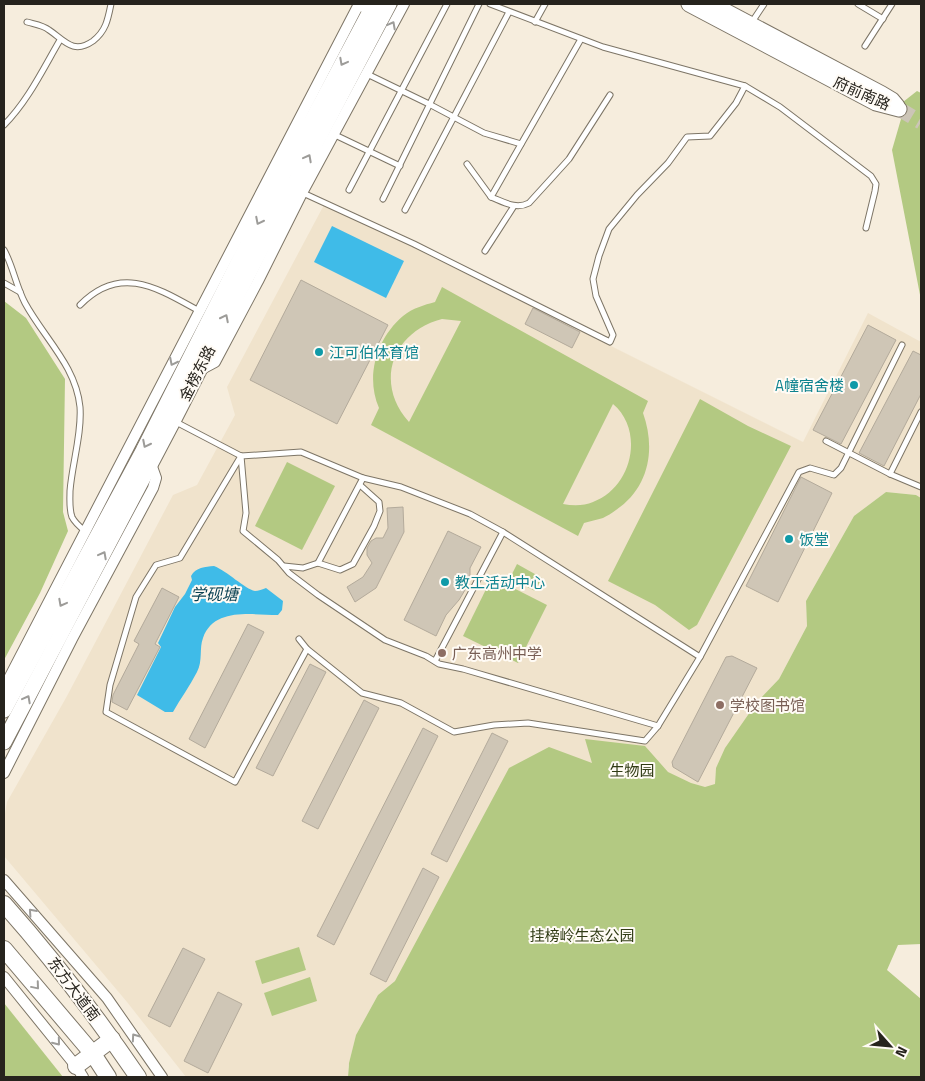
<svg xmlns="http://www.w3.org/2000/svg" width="925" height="1081" font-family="'Titillium Web','Noto Sans SC',sans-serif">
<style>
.built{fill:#f0e3cc}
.green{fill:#b3c982;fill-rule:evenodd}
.water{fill:#3fbbe8}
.building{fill:#cfc6b6;stroke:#b3aa9b}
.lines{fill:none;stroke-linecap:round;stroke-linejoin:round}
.secondary-tunnel{stroke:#ccc5b7;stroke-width:15;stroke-dasharray:15 8;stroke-linecap:butt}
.lane-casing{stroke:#7d7566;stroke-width:7}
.street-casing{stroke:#7d7566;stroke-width:12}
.secondary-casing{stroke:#7d7566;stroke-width:17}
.primary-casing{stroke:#7d7566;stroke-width:18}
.lane{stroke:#fff;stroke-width:5}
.street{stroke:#fff;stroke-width:10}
.secondary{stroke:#fff;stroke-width:15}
.primary{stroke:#fff;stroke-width:16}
.oneway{stroke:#9d9c99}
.culture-dot{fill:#0f9aa8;stroke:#fffbf5;stroke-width:2}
.education-dot{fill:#8d6e63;stroke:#fffbf5;stroke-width:2}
.labels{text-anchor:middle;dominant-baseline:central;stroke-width:4;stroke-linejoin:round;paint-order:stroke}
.street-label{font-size:15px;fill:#26231d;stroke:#fffbf5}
.culture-label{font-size:15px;fill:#0d838f;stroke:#fffbf5;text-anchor:start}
.education-label{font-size:15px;fill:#785e54;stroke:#fffbf5;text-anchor:start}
.park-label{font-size:15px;fill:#303b14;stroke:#fffbf5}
.water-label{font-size:16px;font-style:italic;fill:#083f51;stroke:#fffbf5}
</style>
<rect width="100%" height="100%" fill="#f6eddd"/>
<polygon class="built" points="325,203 803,442 868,313 921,342 921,498 916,495 886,492 854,516 806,601 807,626 779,679 757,702 716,768 715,784 706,810 395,981 378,995 356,1035 348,1067 348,1077 186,1077 127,1002 4,856 4,819 7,802 67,696 173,495 197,485 235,415 227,387"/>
<g class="green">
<polygon points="917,91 921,93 921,300 892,150 901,119 903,102"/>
<path d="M442,287L648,401L643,413C656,449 649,488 616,510C612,513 607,516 603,518C597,520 590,521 584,523L578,536L371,425L379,408C365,376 377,338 403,316C413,308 424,305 435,302ZM442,319L461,321L409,422C374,383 392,332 442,319ZM613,404C645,431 632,488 593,502C584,506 573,506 563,504Z"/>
<polygon points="4,301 26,318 65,379 63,512 68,531 40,593 4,660"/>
<polygon points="700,399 748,426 791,446 697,625 689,630 655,605 608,581"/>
<polygon points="287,462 335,486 302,550 255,526"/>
<polygon points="886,492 916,495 921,498 921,944 898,945 887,970 921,999 921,1077 348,1077 349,1063 356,1035 378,995 395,981 509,768 549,747 592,763 585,739 645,746 668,772 691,783 705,787 715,784 716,768 725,748 757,702 779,679 807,626 806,601 854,516"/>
<polygon points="517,564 542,578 535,591 510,578"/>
<polygon points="492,577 547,605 518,663 463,636"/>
<polygon points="299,947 306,970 262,984 255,961"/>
<polygon points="310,977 317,1001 272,1016 264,993"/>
<polygon points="4,1003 63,1077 4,1077"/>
</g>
<g class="water">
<polygon points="332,226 404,261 386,298 314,262"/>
<path d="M214,566C227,571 245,589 255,591C258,591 263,589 266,588L283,601L282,610L278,615C252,615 214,607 203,638C199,648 203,661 197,672C190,686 180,699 173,712H165L137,695L161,647L158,643L175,607L185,594L192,580L191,576C196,567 205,567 214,566Z"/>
</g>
<g class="building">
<polygon points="301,280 388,325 337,424 250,380"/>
<polygon points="533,308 580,332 572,348 525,324"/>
<polygon points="868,325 896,340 841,444 813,430"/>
<polygon points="913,351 921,355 921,394 884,466 859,453"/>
<polygon points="801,477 832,493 778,602 746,586"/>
<polygon points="403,507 404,532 376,588 355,602 347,587 363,577 372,563 367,555 367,548 371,541 376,538 383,538 388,528 387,508"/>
<polygon points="448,531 481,547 470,568 470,575 465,590 459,600 446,615 436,636 404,620"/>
<polygon points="162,588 179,597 155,644 160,647 127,710 112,702 113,695 139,644 134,641"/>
<polygon points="248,624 264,632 205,748 189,739"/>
<polygon points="732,656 757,668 698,782 673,767 672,762 726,657"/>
<polygon points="310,664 326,672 273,776 256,768"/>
<polygon points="364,700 379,708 318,829 302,821"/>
<polygon points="423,728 438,736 334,945 317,936"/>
<polygon points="492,733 508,741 447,862 431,854"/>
<polygon points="423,868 439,877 386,982 370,974"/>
<polygon points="183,948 205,959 170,1027 148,1016"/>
<polygon points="218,992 242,1004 208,1073 184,1061"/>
</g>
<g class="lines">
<polyline class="secondary-tunnel" points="899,109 921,122"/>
<g class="lane-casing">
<g id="lane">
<polyline points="490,4 603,47 745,86 780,107 871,176 876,184 875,191 866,228"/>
<polyline points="858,4 883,19"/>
<path d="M27,22C34,24 43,25 49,30C64,40 73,55 93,41C106,31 108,19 111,4"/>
<polyline points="535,22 545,4"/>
<polyline points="752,22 764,4"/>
<path d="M581,39L491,197C504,202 516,210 529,203L569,159L610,95"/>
<polyline points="865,46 892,4"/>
<polyline points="365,73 429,104 484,133 521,144"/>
<path d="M4,125C28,101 43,69 60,40"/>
<polyline points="333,134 400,166"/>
<polyline points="467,164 491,197"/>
<polyline points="349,190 447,4"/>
<polyline points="303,193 414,244 610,342 613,335 596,296 593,279 599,256 609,229 637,195 668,163 687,137 710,136 736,103 745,86"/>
<polyline points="383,199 479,4"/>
<polyline points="405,210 509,12"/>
<path d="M4,250C13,266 16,286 25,303C44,338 76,366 80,407C82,434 72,464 70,491C70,499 69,509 72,517C75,523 80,527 85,531"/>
<polyline points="485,251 514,206"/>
<polyline points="4,283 20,292"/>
<path d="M80,305C121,263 159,289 201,312"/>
<polyline points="174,421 241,456 301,452 363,478 401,487 470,514 503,532 700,657"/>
<polyline points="826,441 890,474 921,487"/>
<polyline points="241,456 180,558 156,565 136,597 110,685 106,712 235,782 307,649"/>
<polyline points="241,456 246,513 243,531 278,560 289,573 318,595 385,640 426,656 439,664 463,669 658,726"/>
<polyline points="890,474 921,412"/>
<polyline points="318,563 340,570 353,564 374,526 380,511 379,502 360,485"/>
<polyline points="284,566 303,568 318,563 363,478"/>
<polyline points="299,639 307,649 362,693 401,703 454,732 494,725 528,723 645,741 658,726 700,657 799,472 810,468 834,475 841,468 902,345"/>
<polyline points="435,661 503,532"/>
</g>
</g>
<g class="street-casing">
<g id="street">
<polyline points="200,370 215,362 258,281 302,193 404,4"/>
<polyline points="4,688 358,6 372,8"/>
<polyline points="4,773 72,639 153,488 156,478 151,464"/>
<polyline points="4,880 107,998 162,1077"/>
<polyline points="4,977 76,1066 83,1077"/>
</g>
</g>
<g class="secondary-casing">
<g id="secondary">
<polyline points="689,4 876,103 899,109"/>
<polyline points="712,4 882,94 892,100 897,106"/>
<polyline points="4,710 143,451 279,182 374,4"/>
<polyline points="4,742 173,421 292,188 389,4"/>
</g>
</g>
<g class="primary-casing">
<g id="primary">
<path d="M4,904C53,959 97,1017 138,1077"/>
<polyline points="4,949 93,1054 108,1077"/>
<polyline points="76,1066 112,1039"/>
</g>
</g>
<use href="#lane" class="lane"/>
<use href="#street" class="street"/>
<use href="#secondary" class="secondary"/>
<use href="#primary" class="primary"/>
</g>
<defs><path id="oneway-chevron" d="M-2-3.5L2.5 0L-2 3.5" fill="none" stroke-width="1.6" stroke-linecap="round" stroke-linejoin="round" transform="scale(1.25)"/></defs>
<g class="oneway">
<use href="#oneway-chevron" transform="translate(392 25) rotate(-62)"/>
<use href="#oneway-chevron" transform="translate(343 62) rotate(118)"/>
<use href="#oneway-chevron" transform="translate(308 158) rotate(-62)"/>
<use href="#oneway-chevron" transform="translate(259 221) rotate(117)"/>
<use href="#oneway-chevron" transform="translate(225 318) rotate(-63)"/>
<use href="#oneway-chevron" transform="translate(173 362) rotate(117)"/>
<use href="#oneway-chevron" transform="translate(146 444) rotate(117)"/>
<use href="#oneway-chevron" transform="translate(103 555) rotate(-62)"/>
<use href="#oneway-chevron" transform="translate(62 603) rotate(118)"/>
<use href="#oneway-chevron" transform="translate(27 699) rotate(-62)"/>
<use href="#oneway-chevron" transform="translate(32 912) rotate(-132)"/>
<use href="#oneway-chevron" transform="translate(36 986) rotate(50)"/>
<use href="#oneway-chevron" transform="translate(135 1037) rotate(-125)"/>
<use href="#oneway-chevron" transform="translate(57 1042) rotate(51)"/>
</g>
<g class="culture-dot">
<circle cx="319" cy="352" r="5"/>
<circle cx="854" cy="385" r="5"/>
<circle cx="789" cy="539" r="5"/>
<circle cx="445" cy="582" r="5"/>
</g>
<g class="education-dot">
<circle cx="442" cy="653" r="5"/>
<circle cx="720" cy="705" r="5"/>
</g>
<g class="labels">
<g class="street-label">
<text transform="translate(862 93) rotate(24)">府前南路</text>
<text transform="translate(197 373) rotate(-63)">金榜东路</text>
<text transform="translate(74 989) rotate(53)">东方大道南</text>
</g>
<g class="culture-label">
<text x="329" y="352">江可伯体育馆</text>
<text x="844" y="385" text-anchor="end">A幢宿舍楼</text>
<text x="799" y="539">饭堂</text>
<text x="455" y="582">教工活动中心</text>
</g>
<g class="education-label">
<text x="452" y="653">广东高州中学</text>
<text x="730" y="705">学校图书馆</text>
</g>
<g class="park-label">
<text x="632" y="770">生物园</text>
<text x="582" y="935">挂榜岭生态公园</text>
</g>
<g class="water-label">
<text x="214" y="594">学砚塘</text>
</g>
</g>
<rect width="925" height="1081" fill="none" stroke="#26231d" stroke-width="10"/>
<g transform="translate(890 1046) rotate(117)" stroke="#fffbf5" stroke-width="4" paint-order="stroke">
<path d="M0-4L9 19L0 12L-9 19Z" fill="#26231d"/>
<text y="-8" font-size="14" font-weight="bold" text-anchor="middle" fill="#26231d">N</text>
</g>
</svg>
